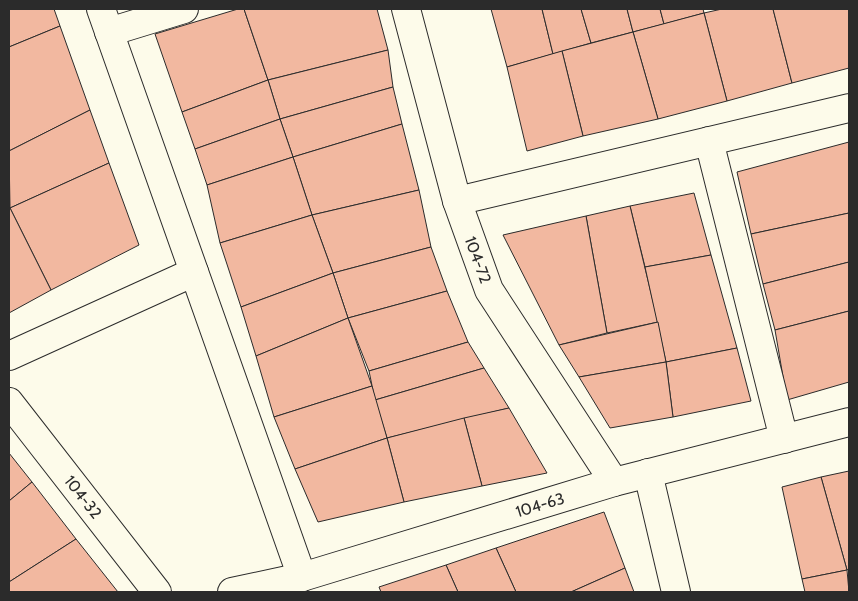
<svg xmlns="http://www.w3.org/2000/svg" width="858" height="601" font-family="Cabin,sans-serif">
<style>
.building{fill:#f2b8a0;stroke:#2b2b2b}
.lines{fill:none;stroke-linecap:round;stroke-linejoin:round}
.street-casing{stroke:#2b2b2b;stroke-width:30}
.secondary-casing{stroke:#2b2b2b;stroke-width:30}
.street{stroke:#fdfbea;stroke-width:28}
.secondary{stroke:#fdfbea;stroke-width:28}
.labels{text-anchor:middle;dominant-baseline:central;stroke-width:4;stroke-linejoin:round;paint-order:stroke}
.street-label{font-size:16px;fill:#2b2b2b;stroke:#fdfbea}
</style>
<rect width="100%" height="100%" fill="#fdfbea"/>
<g class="building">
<polygon points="9,9 54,9 60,26 9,47"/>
<polygon points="238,9 244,9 268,80 182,112 155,34"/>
<polygon points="244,9 377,9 388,50 268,80"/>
<polygon points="491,9 542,9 553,54 507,67"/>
<polygon points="542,9 581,9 591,43 553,54"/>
<polygon points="581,9 627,9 633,32 591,43"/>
<polygon points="627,9 660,9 664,24 633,32"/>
<polygon points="660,9 703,9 704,13 664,24"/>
<polygon points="722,9 773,9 792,83 727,101 704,13"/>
<polygon points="773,9 849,9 849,68 792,83"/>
<polygon points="704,13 727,101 658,119 633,32"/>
<polygon points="60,26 90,110 9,151 9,47"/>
<polygon points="633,32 658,119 583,136 562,51"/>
<polygon points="388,50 393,87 280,119 268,80"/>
<polygon points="562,51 583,136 527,151 507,67"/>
<polygon points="268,80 280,119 195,149 182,112"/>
<polygon points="393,87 402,124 293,157 280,119"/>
<polygon points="90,110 109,163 10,208 9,151"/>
<polygon points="280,119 293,157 207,185 195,149"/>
<polygon points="402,124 419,190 312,215 293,157"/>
<polygon points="849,142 849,213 751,234 737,172"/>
<polygon points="293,157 312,215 220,243 207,185"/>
<polygon points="109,163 139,245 51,290 10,208"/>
<polygon points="419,190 431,247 333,273 312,215"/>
<polygon points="694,193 711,255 645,267 630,206"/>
<polygon points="630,206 658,322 607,333 586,216"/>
<polygon points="10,208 51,290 9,313 9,209"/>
<polygon points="849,213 849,262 763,284 751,234"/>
<polygon points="312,215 333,273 241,307 220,243"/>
<polygon points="586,216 607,333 559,345 503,235"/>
<polygon points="431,247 447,291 348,318 333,273"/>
<polygon points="711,255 737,348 666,362 645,267"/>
<polygon points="849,262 849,311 775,330 763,284"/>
<polygon points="333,273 348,318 256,356 241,307"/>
<polygon points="447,291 468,342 369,371 348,318"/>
<polygon points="849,311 849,382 787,400 775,330"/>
<polygon points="348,318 372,386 274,417 256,356"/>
<polygon points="658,322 666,362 579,377 559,345"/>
<polygon points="468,342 484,368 375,400 369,371"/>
<polygon points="737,348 751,401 673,417 666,362"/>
<polygon points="666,362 673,417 610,428 579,377"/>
<polygon points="484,368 509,408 387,438 375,400"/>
<polygon points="372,386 387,438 295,469 274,417"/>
<polygon points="509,408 547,473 482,486 464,418"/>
<polygon points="464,418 482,486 404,502 387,438"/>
<polygon points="387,438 404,502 318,522 295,469"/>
<polygon points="9,453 32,482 9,501"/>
<polygon points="849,471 849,569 847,570 821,477"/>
<polygon points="821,477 847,570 802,579 782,487"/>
<polygon points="32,482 76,539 9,582 9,501"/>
<polygon points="604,512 625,568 571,592 516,592 496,548"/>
<polygon points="76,539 118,592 9,592 9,582"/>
<polygon points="496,548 516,592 458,592 446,565"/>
<polygon points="446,565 458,592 381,592 379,587"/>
<polygon points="625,568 634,592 571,592"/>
<polygon points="847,570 849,592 805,592 802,579"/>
</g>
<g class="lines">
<g class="street-casing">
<g id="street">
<polyline points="101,9 302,577"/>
<polyline points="406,9 457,201 489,290 614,482"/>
<polyline points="109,32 184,9"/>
<polyline points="709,141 784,439"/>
<polyline points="457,201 849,108"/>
<polyline points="9,356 194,272"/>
<polyline points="9,402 157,592"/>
<polyline points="648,473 676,592"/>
</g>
</g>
<g class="secondary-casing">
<polyline id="secondary" points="232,592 302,577 614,482 849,422"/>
</g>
<use href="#street" class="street"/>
<use href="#secondary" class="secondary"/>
</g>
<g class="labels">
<g class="street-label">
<text transform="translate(478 260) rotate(70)">104-72</text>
<text transform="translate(83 497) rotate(52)">104-32</text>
<text transform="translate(540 505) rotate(-17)">104-63</text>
</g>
</g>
<rect width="858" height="601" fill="none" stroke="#2b2b2b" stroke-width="20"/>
</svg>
